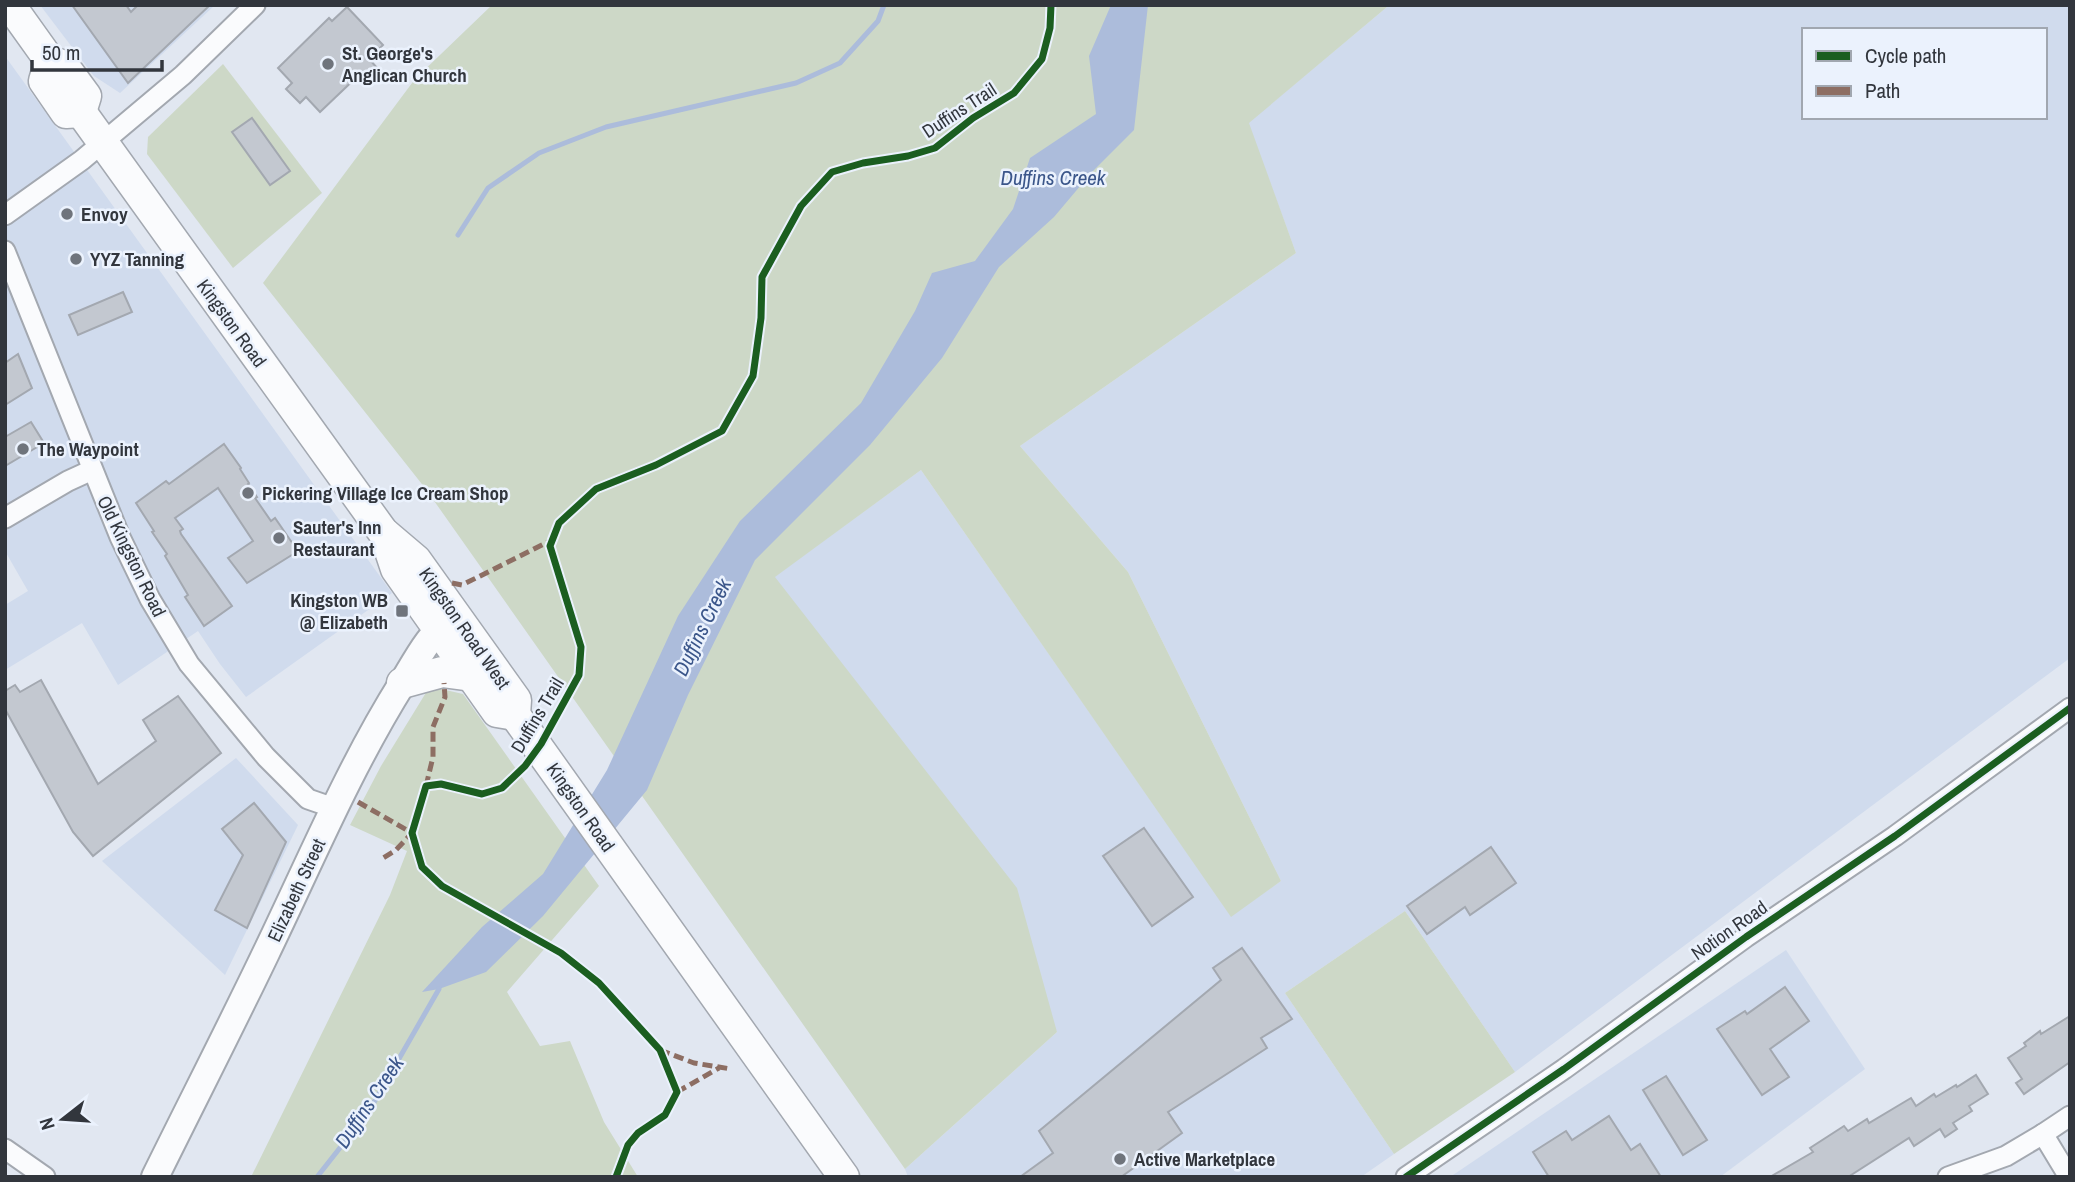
<svg xmlns="http://www.w3.org/2000/svg" width="2075" height="1182" font-family="'Archivo Narrow',sans-serif">
<style>
.built{fill:#d0dbed;fill-rule:evenodd}
.green{fill:#cdd8c7}
.water{fill:#acbcdb}
.lines{fill:none;stroke-linecap:round;stroke-linejoin:round}
.stream{stroke:#acbcdb;stroke-width:5}
.building{fill:#c3c8d0;stroke:#a3a8b0;stroke-width:2}
.street-casing{stroke:#a3a8b0;stroke-width:23}
.secondary-casing{stroke:#a3a8b0;stroke-width:30}
.primary-casing{stroke:#a3a8b0;stroke-width:33}
.street{stroke:#fafbfd;stroke-width:19}
.secondary{stroke:#fafbfd;stroke-width:26}
.primary{stroke:#fafbfd;stroke-width:30}
.quiet{stroke:#8d6e63;stroke-width:5;stroke-dasharray:10 5;stroke-linecap:butt}
.cycleway-casing{stroke:#ebf2fd;stroke-width:11}
.cycleway{stroke:#1b5e20;stroke-width:7}
.poi-dot{fill:#6f747c;stroke:#ebf2fd;stroke-width:2.5}
.labels{text-anchor:middle;dominant-baseline:central;stroke-width:5;stroke-linejoin:round;paint-order:stroke}
.poi-label{font-size:19px;font-weight:bold;fill:#32363d;stroke:#ebf2fd;text-anchor:start}
.street-label{font-size:19px;fill:#32363d;stroke:#ebf2fd}
.water-label{font-size:21px;font-style:italic;fill:#3b568a;stroke:#ebf2fd}
</style>
<rect width="100%" height="100%" fill="#e1e7f1"/>
<g class="built">
<polygon points="40,5 215,5 120,93 94,76"/>
<path d="M1394,5H2070V658L1515,1072L1405,911L1285,993L1394,1154L1361,1177H908L905,1169L1057,1032L774,577L921,470L1231,916L1281,881L1128,572L1020,446L1296,253L1248,123L1387,7ZM1804,30H2045V117H1804Z"/>
<polygon points="5,56 392,593 246,697 220,664 198,631 118,685 82,623 5,670 5,605 28,591 5,551"/>
<polygon points="236,758 298,825 225,975 102,861"/>
<polygon points="1786,950 1865,1069 1720,1177 1450,1177"/>
</g>
<g class="green">
<polygon points="492,5 1394,5 1387,7 1249,123 1296,253 1020,446 1128,572 1281,881 1231,917 921,470 775,577 1017,888 1057,1032 905,1169 425,488 263,283 415,79"/>
<polygon points="223,64 322,193 233,268 147,154 148,137"/>
<polygon points="441,689 463,694 599,886 507,992 540,1046 570,1041 604,1122 638,1177 251,1177 390,895 407,851 350,825 381,766 427,691"/>
<polygon points="1405,911 1515,1072 1394,1154 1285,993"/>
</g>
<polygon class="water" points="1111,5 1148,5 1134,130 1092,172 1054,217 999,267 942,358 870,445 755,560 688,695 647,790 543,916 486,972 439,989 422,992 482,927 543,874 607,770 678,616 740,521 861,403 915,311 932,273 975,261 1013,209 1030,158 1096,114 1089,56"/>
<g class="lines">
<g class="stream">
<polyline points="458,235 488,188 539,153 606,127 796,83 840,63 878,21 884,5"/>
<polyline points="317,1177 369,1111 439,989"/>
</g>
</g>
<g class="building">
<polygon points="72,5 126,5 131,12 138,5 210,5 128,83"/>
<polygon points="347,7 383,45 369,59 379,70 369,80 362,72 320,112 306,97 300,103 286,89 292,83 278,68 329,18 332,21"/>
<polygon points="252,118 290,171 270,185 232,132"/>
<polygon points="123,292 132,312 78,335 69,315"/>
<polygon points="18,354 32,388 5,405 5,363"/>
<polygon points="31,422 44,443 5,466 5,437"/>
<polygon points="224,444 241,468 240,469 249,483 248,484 257,497 255,498 271,521 275,518 295,547 295,553 247,583 228,558 253,541 218,488 175,518 183,529 180,531 181,534 232,606 204,626 185,597 188,595 165,556 167,554 152,532 154,531 136,503 166,481 169,484"/>
<polygon points="41,680 98,784 156,741 143,720 178,696 221,753 93,856 73,832 5,709 5,691 15,685 20,692"/>
<polygon points="254,803 286,842 247,928 215,910 243,855 222,829"/>
<polygon points="1144,828 1193,897 1152,926 1103,856"/>
<polygon points="1491,847 1516,883 1470,915 1465,907 1427,934 1407,906"/>
<polygon points="1242,948 1292,1019 1261,1038 1267,1048 1168,1112 1182,1133 1121,1177 1020,1177 1053,1153 1039,1131 1221,980 1213,968"/>
<polygon points="1785,987 1809,1021 1770,1049 1789,1077 1762,1095 1717,1029 1745,1011 1747,1014"/>
<polygon points="2070,1016 2070,1062 2024,1094 2016,1083 2022,1079 2008,1058 2026,1046 2024,1043 2040,1031 2041,1034"/>
<polygon points="1976,1075 1988,1094 1969,1106 1972,1111 1953,1123 1957,1129 1945,1137 1940,1129 1914,1146 1909,1138 1848,1177 1770,1177 1813,1152 1810,1148 1844,1126 1848,1131 1867,1119 1869,1123 1911,1098 1916,1106 1934,1094 1936,1097 1956,1085 1957,1087"/>
<polygon points="1666,1076 1707,1140 1683,1155 1643,1090"/>
<polygon points="1609,1116 1631,1150 1640,1144 1661,1177 1549,1177 1533,1152 1566,1131 1572,1140"/>
</g>
<g class="lines">
<g class="street-casing">
<g id="street">
<polyline points="5,215 82,160 183,75 255,5"/>
<polyline points="5,251 120,537 150,599 189,664 266,757 308,799 334,808"/>
<polyline points="5,518 68,481 92,470"/>
<polyline points="5,1149 45,1177"/>
<polyline points="1406,1177 1564,1069 1746,937 1895,836 2070,708"/>
<polyline points="1948,1177 2006,1156 2043,1134"/>
<polyline points="2069,1177 2043,1134 2070,1116"/>
</g>
</g>
<g class="secondary-casing">
<path id="secondary" d="M155,1177C192,1102 230,1028 266,953C310,862 349,768 403,682C418,657 430,633 454,616"/>
</g>
<g class="primary-casing">
<g id="primary">
<polyline points="10,5 50,61"/>
<polyline points="50,61 44,81 66,113 81,112"/>
<polyline points="50,61 64,66 86,96 81,112"/>
<polyline points="81,112 383,532 416,560 516,700 515,715"/>
<polyline points="384,533 396,569 497,712 515,715"/>
<polyline points="402,683 442,672 472,676"/>
<polyline points="515,715 844,1177"/>
</g>
</g>
<use href="#street" class="street"/>
<use href="#secondary" class="secondary"/>
<use href="#primary" class="primary"/>
<g class="quiet">
<polyline points="452,583 462,585 552,540"/>
<polyline points="426,786 433,757 433,727 445,697 444,683"/>
<polyline points="358,802 412,833 396,850 383,858"/>
<polyline points="660,1050 694,1063 731,1069"/>
<polyline points="677,1092 719,1068"/>
</g>
<g class="cycleway-casing">
<g id="cycleway">
<polyline points="616,1177 628,1145 638,1133 665,1115 677,1092 660,1050 599,983 561,953 442,886 422,867 412,833 426,786 441,784 482,794 502,788 525,766 541,744 579,675 581,647 550,546 559,523 596,489 656,465 722,431 753,376 761,318 762,277 801,206 832,172 863,163 908,156 935,148 973,118 1014,93 1042,59 1050,28 1051,5"/>
<polyline points="1406,1177 1564,1069 1746,937 1895,836 2070,708"/>
</g>
</g>
<use href="#cycleway" class="cycleway"/>
</g>
<g class="poi-dot">
<circle cx="328" cy="64" r="7"/>
<circle cx="67" cy="214" r="7"/>
<circle cx="76" cy="259" r="7"/>
<circle cx="23" cy="449" r="7"/>
<circle cx="248" cy="493" r="7"/>
<circle cx="279" cy="538" r="7"/>
<rect x="395" y="604" width="14" height="14" rx="3.5"/>
<circle cx="1120" cy="1159" r="7"/>
</g>
<g class="labels">
<g class="poi-label">
<text x="342" y="53">St. George's<tspan x="342" dy="22">Anglican Church</tspan></text>
<text x="81" y="214">Envoy</text>
<text x="90" y="259">YYZ Tanning</text>
<text x="37" y="449">The Waypoint</text>
<text x="262" y="493">Pickering Village Ice Cream Shop</text>
<text x="293" y="527">Sauter's Inn<tspan x="293" dy="22">Restaurant</tspan></text>
<text x="388" y="600" text-anchor="end">Kingston WB<tspan x="388" dy="22">@ Elizabeth</tspan></text>
<text x="1134" y="1159">Active Marketplace</text>
</g>
<g class="street-label">
<text transform="translate(959 110) rotate(-33)">Duffins Trail</text>
<text transform="translate(232 323) rotate(54)">Kingston Road</text>
<text transform="translate(132 556) rotate(64)">Old Kingston Road</text>
<text transform="translate(465 628) rotate(55)">Kingston Road West</text>
<text transform="translate(537 715) rotate(-59)">Duffins Trail</text>
<text transform="translate(581 807) rotate(55)">Kingston Road</text>
<text transform="translate(296 890) rotate(-65)">Elizabeth Street</text>
<text transform="translate(1729 930) rotate(-35)">Notion Road</text>
</g>
<g class="water-label">
<text x="1053" y="177">Duffins Creek</text>
<text transform="translate(702 627) rotate(-64)">Duffins Creek</text>
<text transform="translate(369 1102) rotate(-56)">Duffins Creek</text>
</g>
</g>
<rect width="2075" height="1182" fill="none" stroke="#32363d" stroke-width="14"/>
<rect x="1802" y="28" width="245" height="91" fill="#ebf2fd" stroke="#a1a7b0" stroke-width="2"/>
<rect x="1816" y="51" width="35" height="10" fill="#1b5e20" stroke="#a1a7b0" stroke-width="2"/>
<text x="1865" y="63" font-size="21" fill="#32363d">Cycle path</text>
<rect x="1816" y="86" width="35" height="10" fill="#8d6e63" stroke="#a1a7b0" stroke-width="2"/>
<text x="1865" y="98" font-size="21" fill="#32363d">Path</text>
<g transform="translate(63 1119) rotate(253)" stroke="#ebf2fd" stroke-width="5" paint-order="stroke">
<path d="M0-5L12 26L0 18L-12 26Z" fill="#32363d"/>
<text y="-10" font-size="19" font-weight="bold" text-anchor="middle" fill="#32363d">N</text>
</g>
<path d="M32 60v10h130v-10" fill="none" stroke="#32363d" stroke-width="3.5"/>
<text x="42" y="60" font-size="21" fill="#32363d" stroke="#ebf2fd" stroke-width="5" paint-order="stroke">50 m</text>
</svg>
